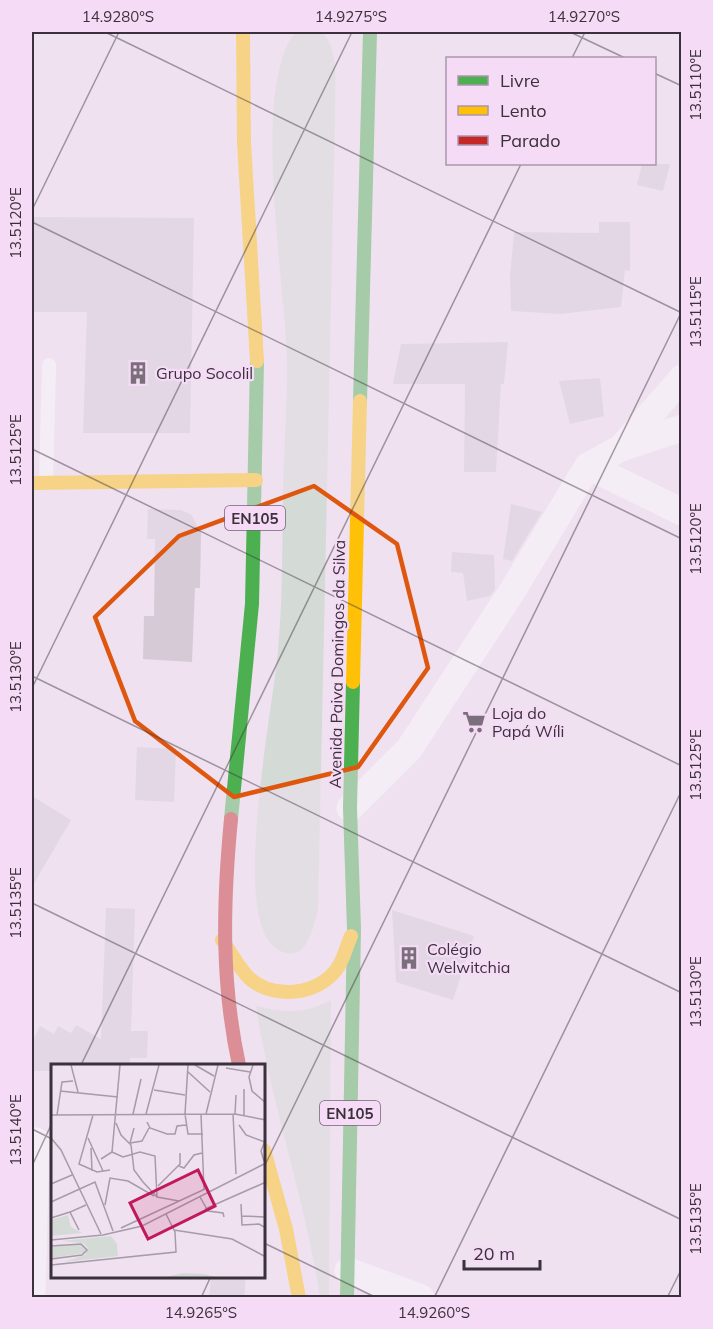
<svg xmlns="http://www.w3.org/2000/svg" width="713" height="1329" font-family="Mulish,sans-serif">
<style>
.green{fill:#d4dad6}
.building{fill:#d7cad7}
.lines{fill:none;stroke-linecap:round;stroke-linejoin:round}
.lane{stroke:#fdfafd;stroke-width:14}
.street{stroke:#fdfafd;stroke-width:27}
.fast{stroke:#4caf50;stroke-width:14}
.slow{stroke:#ffc107;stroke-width:14}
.jam{stroke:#c62828;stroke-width:14}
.marked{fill:none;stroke:#df570e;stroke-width:4.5;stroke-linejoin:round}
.ticks{fill:none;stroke:#3b313c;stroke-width:1.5;stroke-opacity:0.45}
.labels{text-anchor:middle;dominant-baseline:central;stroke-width:4.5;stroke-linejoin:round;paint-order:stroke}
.shield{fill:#f5dbf6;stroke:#736474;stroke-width:1.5}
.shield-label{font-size:15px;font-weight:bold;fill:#3b313c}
.poi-label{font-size:16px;fill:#3b313c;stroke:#f5dbf6;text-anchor:start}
.street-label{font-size:16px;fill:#3b313c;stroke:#f5dbf6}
.inset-road{fill:none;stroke:#a79ba8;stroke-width:1.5}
.view{fill:#c2185b;fill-opacity:0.15;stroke:#c2185b;stroke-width:3}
.inset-edge{fill:none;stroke:#3b313c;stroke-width:3}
.neatline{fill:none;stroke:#3b313c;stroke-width:2}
.ticks-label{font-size:15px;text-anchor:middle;fill:#3b313c}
</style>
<rect width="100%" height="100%" fill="#efe1f0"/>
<g class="green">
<path d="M295,32H322C341,50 334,92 335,117L318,909C314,924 308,959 286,953C279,951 275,949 270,943C234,899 273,710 278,650C283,597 282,543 283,489C284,448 287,406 287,364C286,286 250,90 295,32Z"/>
<path d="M331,1000L329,1297L320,1298C305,1198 271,1105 256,1006C285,1013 305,1014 331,1000Z"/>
</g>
<g class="building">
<polygon points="642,164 670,164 663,191 637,185"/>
<polygon points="32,217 194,218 190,433 83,433 87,312 32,312"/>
<polygon points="599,222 630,222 630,271 625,270 621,307 560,314 511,311 510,277 514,232 599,233"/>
<polygon points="508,342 504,384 501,384 496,472 464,472 465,384 393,384 401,344"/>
<polygon points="600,378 604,416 570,424 559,381"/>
<polygon points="511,504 542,512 512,561 503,559"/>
<polygon points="148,509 180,510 191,514 201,533 200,588 195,588 192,662 143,659 144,616 154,616 155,539 147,539"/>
<polygon points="452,552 494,555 495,589 490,596 467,601 463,573 451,572"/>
<polygon points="137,747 176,749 174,802 135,800"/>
<polygon points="32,796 71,820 32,887"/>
<polygon points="106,908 135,909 131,1031 148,1031 147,1058 130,1058 130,1065 52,1065 52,1071 32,1071 32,1042 40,1026 54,1034 58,1026 71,1033 76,1025 101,1039"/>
<polygon points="392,910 474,936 453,1000 396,982"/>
<polygon points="211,1276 246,1276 244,1298 209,1298"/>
</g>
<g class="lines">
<polyline class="lane" points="46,483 49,365"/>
<g class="street">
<polyline points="621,448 682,378"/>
<polyline points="588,466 682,512"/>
<polyline points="350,808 409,749 511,593 588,466 621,448 682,428"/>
<polyline points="348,1271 421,1298"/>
<polyline points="32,1292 36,1141"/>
</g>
<g class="fast">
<polyline points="360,401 370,32"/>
<polyline points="231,819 252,604 257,361"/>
<polyline points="347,1298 354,929 350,808 353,682"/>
</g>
<g class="slow">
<polyline points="243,32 244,143 257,361"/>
<polyline points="32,483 256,480"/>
<polyline points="353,682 360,401"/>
<path d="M222,940C231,952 238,967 249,978C273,1000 317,995 336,970C344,960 346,947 351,936"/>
<polyline points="264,1150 286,1229 299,1298"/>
</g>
<path class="jam" d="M231,819C223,903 221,982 239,1065"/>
</g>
<path d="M0 0H713V1329H0ZM314,486L397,544L428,668L358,767L234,797L135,721L95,617L179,536Z" fill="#efe1f0" fill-opacity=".55" fill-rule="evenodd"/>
<path class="marked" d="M314,486L397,544L428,668L358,767L234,797L135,721L95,617L179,536Z"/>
<path class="ticks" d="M105,32L682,313M570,32L625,58M572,58L585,32M654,73L682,86M32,210L119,32M32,222L682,539M32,449L682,766M32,676L682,993M32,688L352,32M32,903L682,1220M81,1065L521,164M32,1129L52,1139M32,1166L52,1123M264,1167L682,311M264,1243L377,1298M201,1298L211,1276M434,1298L682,790M667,1298L682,1268"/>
<defs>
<g id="building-bare" transform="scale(1.8)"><path d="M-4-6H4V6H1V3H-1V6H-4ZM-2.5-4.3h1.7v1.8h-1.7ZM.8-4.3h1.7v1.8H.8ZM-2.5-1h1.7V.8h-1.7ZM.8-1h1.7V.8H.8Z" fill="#7a6f7b" stroke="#f5dbf6" stroke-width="2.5" paint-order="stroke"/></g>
<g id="supermarket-bare" transform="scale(1.8)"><path d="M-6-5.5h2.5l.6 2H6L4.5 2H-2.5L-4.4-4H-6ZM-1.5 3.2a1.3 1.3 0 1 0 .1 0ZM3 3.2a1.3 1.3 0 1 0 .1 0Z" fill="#7a6f7b" stroke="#f5dbf6" stroke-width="2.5" paint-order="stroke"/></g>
</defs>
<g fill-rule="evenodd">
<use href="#building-bare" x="138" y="373"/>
<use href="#supermarket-bare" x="474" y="722"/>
<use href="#building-bare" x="409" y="958"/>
</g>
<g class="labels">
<g class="shield">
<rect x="225" y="506" width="60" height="24" rx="4.5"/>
<rect x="320" y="1101" width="60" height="24" rx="4.5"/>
</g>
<g class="shield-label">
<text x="255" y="518">EN105</text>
<text x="350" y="1113">EN105</text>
</g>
<g class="poi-label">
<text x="156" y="373">Grupo Socolil</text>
<text x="492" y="713">Loja do<tspan x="492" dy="18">Papá Wíli</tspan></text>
<text x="427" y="949">Colégio<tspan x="427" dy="18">Welwitchia</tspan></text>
</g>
<g class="street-label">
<text transform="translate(337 664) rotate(-89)">Avenida Paiva Domingos da Silva</text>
</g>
</g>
<g transform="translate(51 1064)">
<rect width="214" height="214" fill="#efe1f0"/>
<path d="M17,151L20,163L31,169L0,172V156ZM60,172L66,180L67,192L13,198L34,191L37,184L32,179L11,177ZM30,180L35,184L33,189L0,194V183ZM133,209L153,210L168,214H109Z" fill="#d4dad6"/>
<path class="inset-road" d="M20,1L27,28M137,1L134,50L137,70H152M144,1L163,12M202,1L198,13L201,27L215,39M175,4L199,8M136,7L159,28M103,26L134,31M9,27L67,33M82,50L90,15M95,50L108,1M150,50L153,126M155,50L167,1M182,50L185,110M184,50L185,31M0,51L184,50L215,56M6,51L11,18L22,17M42,51L28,100L46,108L59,106M193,51V25M96,58L99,64L116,70H124L126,62L135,61M65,59L70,71L80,81L83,106L92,118L106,133L128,137M188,61L195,71L214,78M83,64L79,79L91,77L98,64M0,74L10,86L50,170M37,74L52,107M40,84L41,107M61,88L72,93L89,88L104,92L106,133M50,95L61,88L69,1M213,97L210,87L214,77M128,102L133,104L143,91L151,89M0,120L21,111M107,122L129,100V89M149,133L157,147L172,149L173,153M0,138L44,118L62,167M190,140L191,161L208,160L215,164M54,141L59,114L77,117L103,132M154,145L215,118M191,152L214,153M0,154L19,148M70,164L154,125M28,166L19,148L35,141M123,166L181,175L215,193M0,176L52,171L91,162L215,99M0,182L30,180L36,186L31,191L0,195M0,201L125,188L124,168L115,150"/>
<path class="view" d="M147,106L164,142L97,175L79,139Z"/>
<rect width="214" height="214" class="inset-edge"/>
</g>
<rect width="713" height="1329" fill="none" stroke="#f5dbf6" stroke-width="66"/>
<rect x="446" y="57" width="210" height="108" fill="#f5dbf6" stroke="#ab97ac" stroke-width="1.5"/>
<rect x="458" y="76" width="30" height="9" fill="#4caf50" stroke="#ab97ac" stroke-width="1.5"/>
<text x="500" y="87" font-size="18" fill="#3b313c">Livre</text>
<rect x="458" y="106" width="30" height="9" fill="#ffc107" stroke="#ab97ac" stroke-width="1.5"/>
<text x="500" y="117" font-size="18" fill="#3b313c">Lento</text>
<rect x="458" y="136" width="30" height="9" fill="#c62828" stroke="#ab97ac" stroke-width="1.5"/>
<text x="500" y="147" font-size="18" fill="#3b313c">Parado</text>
<path d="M464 1260v9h76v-9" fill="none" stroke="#3b313c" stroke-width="3"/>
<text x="473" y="1260" font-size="18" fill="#3b313c" stroke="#f5dbf6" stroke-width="4.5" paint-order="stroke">20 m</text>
<rect x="33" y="33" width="647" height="1263" class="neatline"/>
<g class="ticks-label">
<text x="118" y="22">14.9280°S</text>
<text x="351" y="22">14.9275°S</text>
<text x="584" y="22">14.9270°S</text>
<text transform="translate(696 85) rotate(-90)" y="5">13.5110°E</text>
<text transform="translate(16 223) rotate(-90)" y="5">13.5120°E</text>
<text transform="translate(696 312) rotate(-90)" y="5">13.5115°E</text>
<text transform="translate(16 450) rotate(-90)" y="5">13.5125°E</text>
<text transform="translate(696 539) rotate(-90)" y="5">13.5120°E</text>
<text transform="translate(16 677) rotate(-90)" y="5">13.5130°E</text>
<text transform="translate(696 765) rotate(-90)" y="5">13.5125°E</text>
<text transform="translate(16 903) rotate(-90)" y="5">13.5135°E</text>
<text transform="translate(696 992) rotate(-90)" y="5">13.5130°E</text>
<text transform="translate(16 1130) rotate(-90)" y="5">13.5140°E</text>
<text transform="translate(696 1219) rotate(-90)" y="5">13.5135°E</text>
<text x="201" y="1318">14.9265°S</text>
<text x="434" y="1318">14.9260°S</text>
</g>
</svg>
